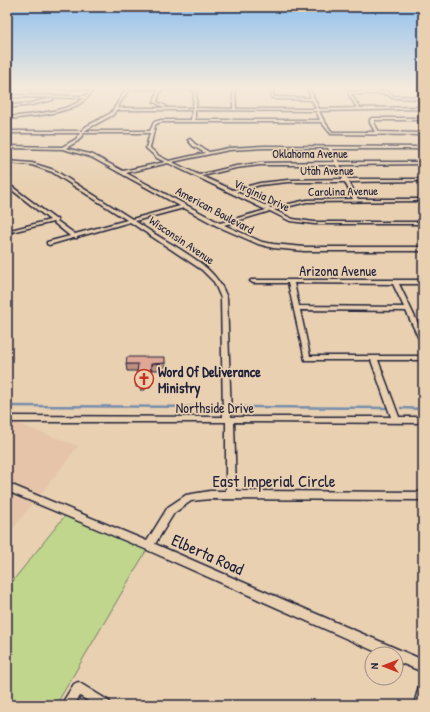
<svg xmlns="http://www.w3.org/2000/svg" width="430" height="712" font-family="'Patrick Hand',sans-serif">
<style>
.built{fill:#e5c4a9}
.green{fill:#c0d68c;stroke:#717c64}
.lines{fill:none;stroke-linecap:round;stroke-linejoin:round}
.stream{stroke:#778dac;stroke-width:2.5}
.minor-casing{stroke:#22223b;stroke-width:3}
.minor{fill:#e8d0b1;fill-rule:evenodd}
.wall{fill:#bf9081;stroke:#22223b}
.shaded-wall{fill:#9b7569;stroke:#22223b}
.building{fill:#dea796;stroke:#22223b}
.labels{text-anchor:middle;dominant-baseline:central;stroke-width:3.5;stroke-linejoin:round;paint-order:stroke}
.far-street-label{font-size:12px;fill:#22223b;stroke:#e8d0b1}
.street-label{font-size:14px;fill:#22223b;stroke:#e8d0b1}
.poi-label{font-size:14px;font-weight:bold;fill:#22223b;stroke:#e8d0b1;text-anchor:start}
.near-street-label{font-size:17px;fill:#22223b;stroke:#e8d0b1}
</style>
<rect width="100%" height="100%" fill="#e8d0b1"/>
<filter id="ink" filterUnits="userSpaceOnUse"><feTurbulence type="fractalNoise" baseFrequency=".025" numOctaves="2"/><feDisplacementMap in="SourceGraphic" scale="8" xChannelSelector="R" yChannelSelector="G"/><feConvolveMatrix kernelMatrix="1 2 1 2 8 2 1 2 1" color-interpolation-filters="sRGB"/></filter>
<g filter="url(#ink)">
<polygon class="built" points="7,420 78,446 7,536"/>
<polygon class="green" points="68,512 149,546 56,705 7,705 7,588"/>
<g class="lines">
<g class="stream">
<polyline points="7,406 224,407"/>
<polyline points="235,407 386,408"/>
<polyline points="401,408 423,409"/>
</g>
<g class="minor-casing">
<g id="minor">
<path d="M7,87H197L196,108L233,109V87H235L236,109H316L312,100L276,99L272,98L270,87H272L274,97H276L311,98L307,87H309L319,109L357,108L349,95V92H385L380,87H382L393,96L423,97V99L392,98L387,94H351L360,108L423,107V109L319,111L324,121L332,132H375L370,123V119L372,118H423V120H374V123L379,132L423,133V135L331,134L321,122H161L156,124L155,126L150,148L159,156L169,161L205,153L193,146L188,140L190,139L195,144L209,152L229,148L264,146L423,147V149H332L339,162H423V164L340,165L348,179H423V181L349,182L358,199H423V201L307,202L274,210L293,219L314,222H423V224H314L290,221L270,211L224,225L262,242L273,244L304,247H423V251H304L273,248L258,244L217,226L184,208L135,221C148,230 161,238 175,246C197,260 218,272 227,298L231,417H391L371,360H305L288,283H253L250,281L251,280H423V284H399L423,334V343L420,341L406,311L300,310L310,356H423V360H378L399,417H423V423L234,422L236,491L423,492V500L210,499L191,501L174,513L155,544L423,660V672L396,661V654H381L145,549L7,491V483L147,541L168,507L186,495L210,491H226V422H7V416L223,417L221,298L214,282L202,270L130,222L77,237V238H73L49,245L47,244V242L70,236L53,222L7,233V231L50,220L7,186V183L55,219H57V221L75,234L127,220L52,172L32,165L7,163V161L32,163L54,170L132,219L180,206L91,157L63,149L7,148V146L62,147L76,139L80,133H7V131H82L85,127L111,113L126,89H95C90,93 87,99 82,102C67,114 26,117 7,119V117C27,115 70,112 84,98L7,97V95L85,96L91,89H7ZM129,89H158L154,102L165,108L166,106L157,102L161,89H194L193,108H117ZM116,110H192L191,120H161L154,122L150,131H85L87,129L113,115ZM195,110L316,111L320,120H195ZM84,133H150L146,148L157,158L165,162L123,171L93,155L66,148L78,141ZM264,148H328L335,162L260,163L236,166L199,175L172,162L229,150ZM168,163L266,210L220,223L126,173ZM260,165H336L343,179L288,180L260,183L233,190L202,176L236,168ZM288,182H345L353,199L307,200L271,208L236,192L260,185ZM294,283L393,284L404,307L299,306Z"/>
<polygon points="417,87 419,87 423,90 423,93"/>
<polygon points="52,98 53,100 31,105 7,108 7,106 31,103"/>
<polygon points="78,682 109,701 111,705 94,705 80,696 74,705 61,705 74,684"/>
<polygon points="423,684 423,705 414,705 419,686"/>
</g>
</g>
<use href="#minor" class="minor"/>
</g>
<polygon class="wall" points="166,363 165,370 151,370 150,387 146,387 145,390 140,390 140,387 136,387 136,381 137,371 127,371 126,364"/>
<polygon class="shaded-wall" points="151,364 151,370 150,387 149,381"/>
<polygon class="building" points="127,357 165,357 165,363 151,364 149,381 145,381 145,383 140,383 140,381 136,381 138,364 126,364"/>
</g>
<linearGradient id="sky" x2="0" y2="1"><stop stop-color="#91c1ee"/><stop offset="0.47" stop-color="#f5eadc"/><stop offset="1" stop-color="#f5eadc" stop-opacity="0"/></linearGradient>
<rect width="430" height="187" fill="url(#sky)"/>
<defs>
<g id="church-ring" transform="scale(1)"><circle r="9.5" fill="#e8d0b1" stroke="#c8321e" stroke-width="1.5"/><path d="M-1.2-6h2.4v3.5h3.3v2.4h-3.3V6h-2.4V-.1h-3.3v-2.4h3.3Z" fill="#c8321e"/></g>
</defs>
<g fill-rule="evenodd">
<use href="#church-ring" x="144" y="379"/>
</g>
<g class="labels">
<g class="far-street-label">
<text x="310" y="153">Oklahoma Avenue</text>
<text x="327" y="170">Utah Avenue</text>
<text transform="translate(343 191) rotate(-1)">Carolina Avenue</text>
<text transform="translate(262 195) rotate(25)">Virginia Drive</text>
<text transform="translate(215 210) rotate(28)">American Boulevard</text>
<text transform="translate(182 240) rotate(34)">Wisconsin Avenue</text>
</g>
<g class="street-label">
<text x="338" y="270">Arizona Avenue</text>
<text x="215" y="407">Northside Drive</text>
</g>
<g class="poi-label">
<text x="158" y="371">Word Of Deliverance<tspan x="158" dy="16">Ministry</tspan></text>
</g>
<g class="near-street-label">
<text x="274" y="480">East Imperial Circle</text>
<text transform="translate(208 554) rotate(24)">Elberta Road</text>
</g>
</g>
<rect width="430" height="712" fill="none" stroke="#e8d0b1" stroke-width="24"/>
<rect x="12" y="12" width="406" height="688" fill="none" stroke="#22223b" stroke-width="1.5" filter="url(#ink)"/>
<g transform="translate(384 666) rotate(270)"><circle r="19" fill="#e8d0b1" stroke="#998a82"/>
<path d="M0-3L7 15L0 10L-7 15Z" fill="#c8321e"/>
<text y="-6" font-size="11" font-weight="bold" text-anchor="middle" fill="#22223b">N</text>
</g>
</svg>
